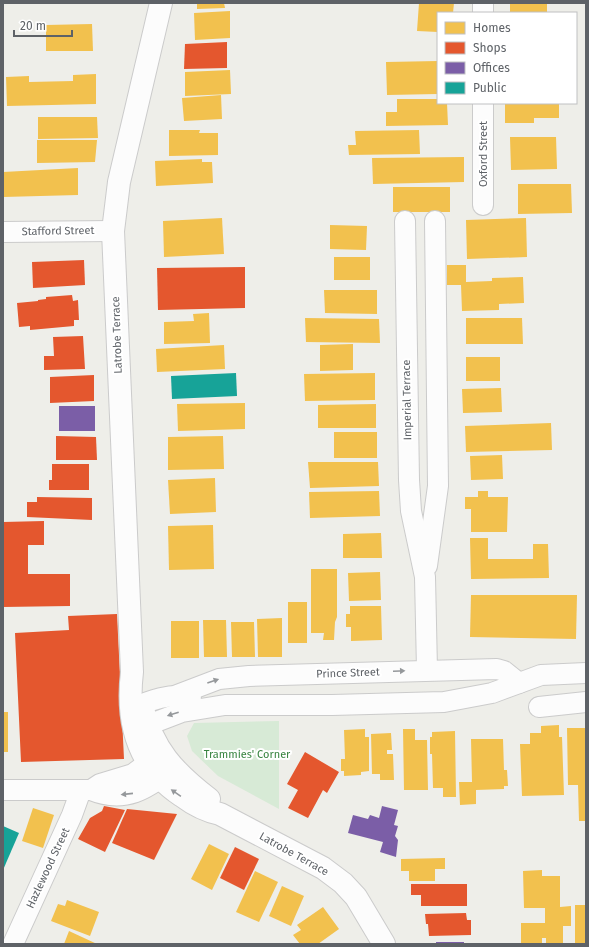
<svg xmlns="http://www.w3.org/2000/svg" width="589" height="947" font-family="'Fira Sans',sans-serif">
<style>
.green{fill:#d7ead6}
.homes{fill:#f2c14e}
.shops{fill:#e4572e}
.offices{fill:#7b5ea7}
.public{fill:#17a398}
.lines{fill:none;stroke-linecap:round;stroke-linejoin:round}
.street-casing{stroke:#cbcbcb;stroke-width:22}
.secondary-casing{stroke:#cbcbcb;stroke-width:24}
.street{stroke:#fcfcfc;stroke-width:20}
.secondary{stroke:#fcfcfc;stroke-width:22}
.oneway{fill:#95989b}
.labels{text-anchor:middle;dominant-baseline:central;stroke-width:4;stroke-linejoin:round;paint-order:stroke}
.street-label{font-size:11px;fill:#5e6267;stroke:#fff}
.park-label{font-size:11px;fill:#388440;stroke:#fff}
</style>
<rect width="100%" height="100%" fill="#eeeee9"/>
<polygon class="green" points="279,721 279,809 218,776 192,751 187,736 194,723"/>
<g class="homes">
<polygon points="197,3 224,3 225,8 197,9"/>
<polygon points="419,3 454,3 453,13 438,13 438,32 417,31"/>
<rect x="510" y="3" width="37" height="10"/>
<polygon points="230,11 230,38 195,40 194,13"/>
<polygon points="92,24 93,51 46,51 46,25"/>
<polygon points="438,61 438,94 387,95 386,62"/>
<polygon points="230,70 231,94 185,96 185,72"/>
<polygon points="96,74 96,104 7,106 6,77 29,76 29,82 73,81 73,75"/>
<polygon points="221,95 222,119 184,121 182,98"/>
<polygon points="397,99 438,99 438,103 447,103 448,125 386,126 386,112 397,112"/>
<polygon points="505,103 559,103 559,118 534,118 534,123 505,123"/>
<polygon points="38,117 97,117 98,138 38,139"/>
<polygon points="169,130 200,130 199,133 218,133 218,155 169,156"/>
<polygon points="419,130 420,154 349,155 348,145 356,145 355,131"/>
<polygon points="510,137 556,137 557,169 511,170"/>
<polygon points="37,140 97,140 95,162 37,163"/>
<polygon points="464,157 464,182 373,184 372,158"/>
<polygon points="202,159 202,162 212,162 213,183 156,186 155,161"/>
<polygon points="78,168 78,195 3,197 3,172"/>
<polygon points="518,184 571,184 572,213 518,214"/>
<rect x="393" y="187" width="57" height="25"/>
<polygon points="222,218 224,254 164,257 163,221"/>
<polygon points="526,218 527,257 467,259 466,220"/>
<polygon points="330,225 367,226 366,250 330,249"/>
<rect x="334" y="257" width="36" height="23"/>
<polygon points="447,265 466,265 466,282 492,281 492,278 523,277 524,303 499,304 499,310 462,311 461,285 447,285"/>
<polygon points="324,290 377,290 377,314 325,313"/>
<polygon points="209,313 210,343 164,344 164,322 194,321 193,314"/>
<polygon points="305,318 379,319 380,343 306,342"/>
<polygon points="466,318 522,318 523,344 466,344"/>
<polygon points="353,344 353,370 320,371 320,345"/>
<polygon points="224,345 225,369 157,372 156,349"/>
<rect x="466" y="357" width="34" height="24"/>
<polygon points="375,373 375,400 305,401 304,374"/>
<polygon points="501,388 502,412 463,413 462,389"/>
<polygon points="245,403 245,429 178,431 177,404"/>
<polygon points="376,404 376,428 318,428 318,405"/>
<polygon points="551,423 552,450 466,452 465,426"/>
<rect x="334" y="432" width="43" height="26"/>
<polygon points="223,436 224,469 168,470 168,437"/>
<polygon points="502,455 503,479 471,480 470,456"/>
<polygon points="308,462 378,462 379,486 310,488"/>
<polygon points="215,478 216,512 170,514 168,480"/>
<polygon points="379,491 380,516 310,518 309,492"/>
<polygon points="478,491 488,491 488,497 508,497 507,532 471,532 471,509 465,509 465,497 478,497"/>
<polygon points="213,525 214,569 169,570 168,526"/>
<polygon points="381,533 382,558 343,558 343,534"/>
<polygon points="470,538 488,538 488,559 533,559 533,544 548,544 549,578 471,579"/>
<polygon points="311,569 337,569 337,617 335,622 334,640 323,640 324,633 311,633"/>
<polygon points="380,572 381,600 349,601 348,573"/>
<polygon points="471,595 577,595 576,639 470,637"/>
<rect x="288" y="602" width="19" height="41"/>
<polygon points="350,606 381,606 382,640 351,641 351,627 346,627 346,614 350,614"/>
<polygon points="282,618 282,657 258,657 257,619"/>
<polygon points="203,620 226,620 227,657 204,657"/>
<rect x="171" y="621" width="28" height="37"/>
<polygon points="231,622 254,622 255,657 232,657"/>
<rect x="3" y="712" width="5" height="40"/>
<polygon points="559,725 559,737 562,737 564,795 522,796 520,744 530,744 530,733 541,733 541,726"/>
<polygon points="567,728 586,728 586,821 579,821 578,785 568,785"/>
<polygon points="365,729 365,737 369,737 369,771 361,772 361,775 344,776 344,771 341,771 341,759 345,759 344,730"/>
<polygon points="403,729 415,729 415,740 427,740 428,790 404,790"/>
<polygon points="455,731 456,797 443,797 443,788 433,788 432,754 430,754 430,737 432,737 432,732"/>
<polygon points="391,733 392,750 387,750 387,754 393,754 394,780 380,780 380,774 372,774 371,734"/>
<polygon points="471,739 503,739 504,770 507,770 508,786 504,786 504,789 476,790 476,804 460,805 459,782 472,782"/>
<polygon points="33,808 54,815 43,848 22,841"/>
<polygon points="209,844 229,854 212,890 191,879"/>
<polygon points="445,858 445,869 435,869 435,881 409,881 409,871 401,871 401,859"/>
<polygon points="542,870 542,876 560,876 560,907 571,906 571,926 563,926 563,944 546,944 546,938 542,938 542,944 521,944 521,923 545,923 545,908 524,908 523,871"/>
<polygon points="255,871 278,882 259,922 236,912"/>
<polygon points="282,886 304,896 291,926 269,916"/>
<polygon points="67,900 99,912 90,936 51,921 58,904 65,906"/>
<rect x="575" y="905" width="11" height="39"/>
<polygon points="323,907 339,929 318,944 300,944 293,935 301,930 297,925"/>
<polygon points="69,931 97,944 64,944"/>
</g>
<g class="shops">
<polygon points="227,42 227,68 184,69 185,44"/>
<polygon points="84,260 85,285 33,288 32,262"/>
<polygon points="245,267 245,308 158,310 157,268"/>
<polygon points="72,295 73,301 78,300 79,320 74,320 74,326 30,330 30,326 19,327 17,303 38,301 38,300 46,299 46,297"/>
<polygon points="83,336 85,369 44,370 44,356 54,356 53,337"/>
<polygon points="94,375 94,401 50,403 50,377"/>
<polygon points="56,436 96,437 97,460 56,460"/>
<polygon points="52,464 89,464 89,490 49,490 49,480 52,480"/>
<polygon points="37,497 92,498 92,520 27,517 27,502 37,502"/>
<polygon points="44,521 44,545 28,545 28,574 70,574 70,606 3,607 3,522"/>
<polygon points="117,614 124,759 21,762 15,633 69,630 68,616"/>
<polygon points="305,752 339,772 327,793 323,790 308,818 288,808 298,790 287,784"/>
<polygon points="104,806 125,810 105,852 78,839 90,818 102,811"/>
<polygon points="127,809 177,814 154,860 112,843"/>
<polygon points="235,847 259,859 244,890 220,878"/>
<polygon points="411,884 467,884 467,906 421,906 421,895 411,895"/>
<polygon points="466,913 467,920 471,920 471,935 429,936 428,924 426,924 425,914"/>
</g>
<g class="offices">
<rect x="59" y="406" width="36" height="25"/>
<polygon points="382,806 398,810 394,825 398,826 395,836 398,840 396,857 380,852 383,842 348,833 353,815 368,819 370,815 379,818"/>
<rect x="436" y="942" width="28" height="2"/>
</g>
<g class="public">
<polygon points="236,373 237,396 172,399 171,376"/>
<polygon points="3,826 19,833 3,870"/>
</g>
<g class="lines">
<g class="street-casing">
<g id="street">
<polyline points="483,3 483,13"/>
<polyline points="483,103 483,205"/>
<polyline points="405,221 409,480 411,511 425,577 427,670"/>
<polyline points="3,232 113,231"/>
<polyline points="427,566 438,486 435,221"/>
<polyline points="177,695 219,679 249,676 497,669 504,671 519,683"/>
<polyline points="539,707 586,702"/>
<path d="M131,709C150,700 170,693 191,697"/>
<polyline points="134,727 148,725 182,712 225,705 332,705 444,702 492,693 541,675 586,673"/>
<path d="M3,790H91C125,804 147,789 173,769"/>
<polyline points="91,790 100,784 133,774 161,753"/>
<polyline points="13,944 72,815 81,790"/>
</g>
</g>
<g class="secondary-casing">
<g id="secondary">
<path d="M161,3L119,182L113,231L132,672C126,722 138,767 182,796C194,805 205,811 220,814L323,868L343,883L356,897L384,944"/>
<path d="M142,706C153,750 174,772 209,799"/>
</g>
</g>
<use href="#street" class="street"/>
<use href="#secondary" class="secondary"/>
</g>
<defs><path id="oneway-solid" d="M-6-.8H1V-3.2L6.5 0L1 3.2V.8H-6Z"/></defs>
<g class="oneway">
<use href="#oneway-solid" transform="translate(399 671) rotate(-2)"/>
<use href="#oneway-solid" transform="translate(213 681) rotate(-19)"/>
<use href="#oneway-solid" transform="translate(173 714) rotate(162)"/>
<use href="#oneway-solid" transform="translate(176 793) rotate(-145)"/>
<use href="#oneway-solid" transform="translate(127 794) rotate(174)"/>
</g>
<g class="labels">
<g class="street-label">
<text transform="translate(483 154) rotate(-90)">Oxford Street</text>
<text transform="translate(58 231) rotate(-1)">Stafford Street</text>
<text transform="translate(117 335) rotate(-92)">Latrobe Terrace</text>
<text transform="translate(407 400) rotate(-91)">Imperial Terrace</text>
<text transform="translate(348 673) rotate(-2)">Prince Street</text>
<text transform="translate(294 854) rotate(29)">Latrobe Terrace</text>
<text transform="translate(48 868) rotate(-65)">Hazlewood Street</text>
</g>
<g class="park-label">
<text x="247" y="754">Trammies' Corner</text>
</g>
</g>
<rect width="589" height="947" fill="none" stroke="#5e6267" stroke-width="8"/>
<rect x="437" y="12" width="140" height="92" fill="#ffffff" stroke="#bfc0c2"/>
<rect x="445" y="22" width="20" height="12" fill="#f2c14e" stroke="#bfc0c2"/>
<text x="473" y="32" font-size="12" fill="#5e6267">Homes</text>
<rect x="445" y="42" width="20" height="12" fill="#e4572e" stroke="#bfc0c2"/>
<text x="473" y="52" font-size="12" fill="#5e6267">Shops</text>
<rect x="445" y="62" width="20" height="12" fill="#7b5ea7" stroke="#bfc0c2"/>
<text x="473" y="72" font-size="12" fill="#5e6267">Offices</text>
<rect x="445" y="82" width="20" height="12" fill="#17a398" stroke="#bfc0c2"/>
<text x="473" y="92" font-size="12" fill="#5e6267">Public</text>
<path d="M14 30v6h58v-6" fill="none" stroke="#5e6267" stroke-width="2"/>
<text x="20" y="30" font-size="12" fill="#5e6267" stroke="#ffffff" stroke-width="3" paint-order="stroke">20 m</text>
</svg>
